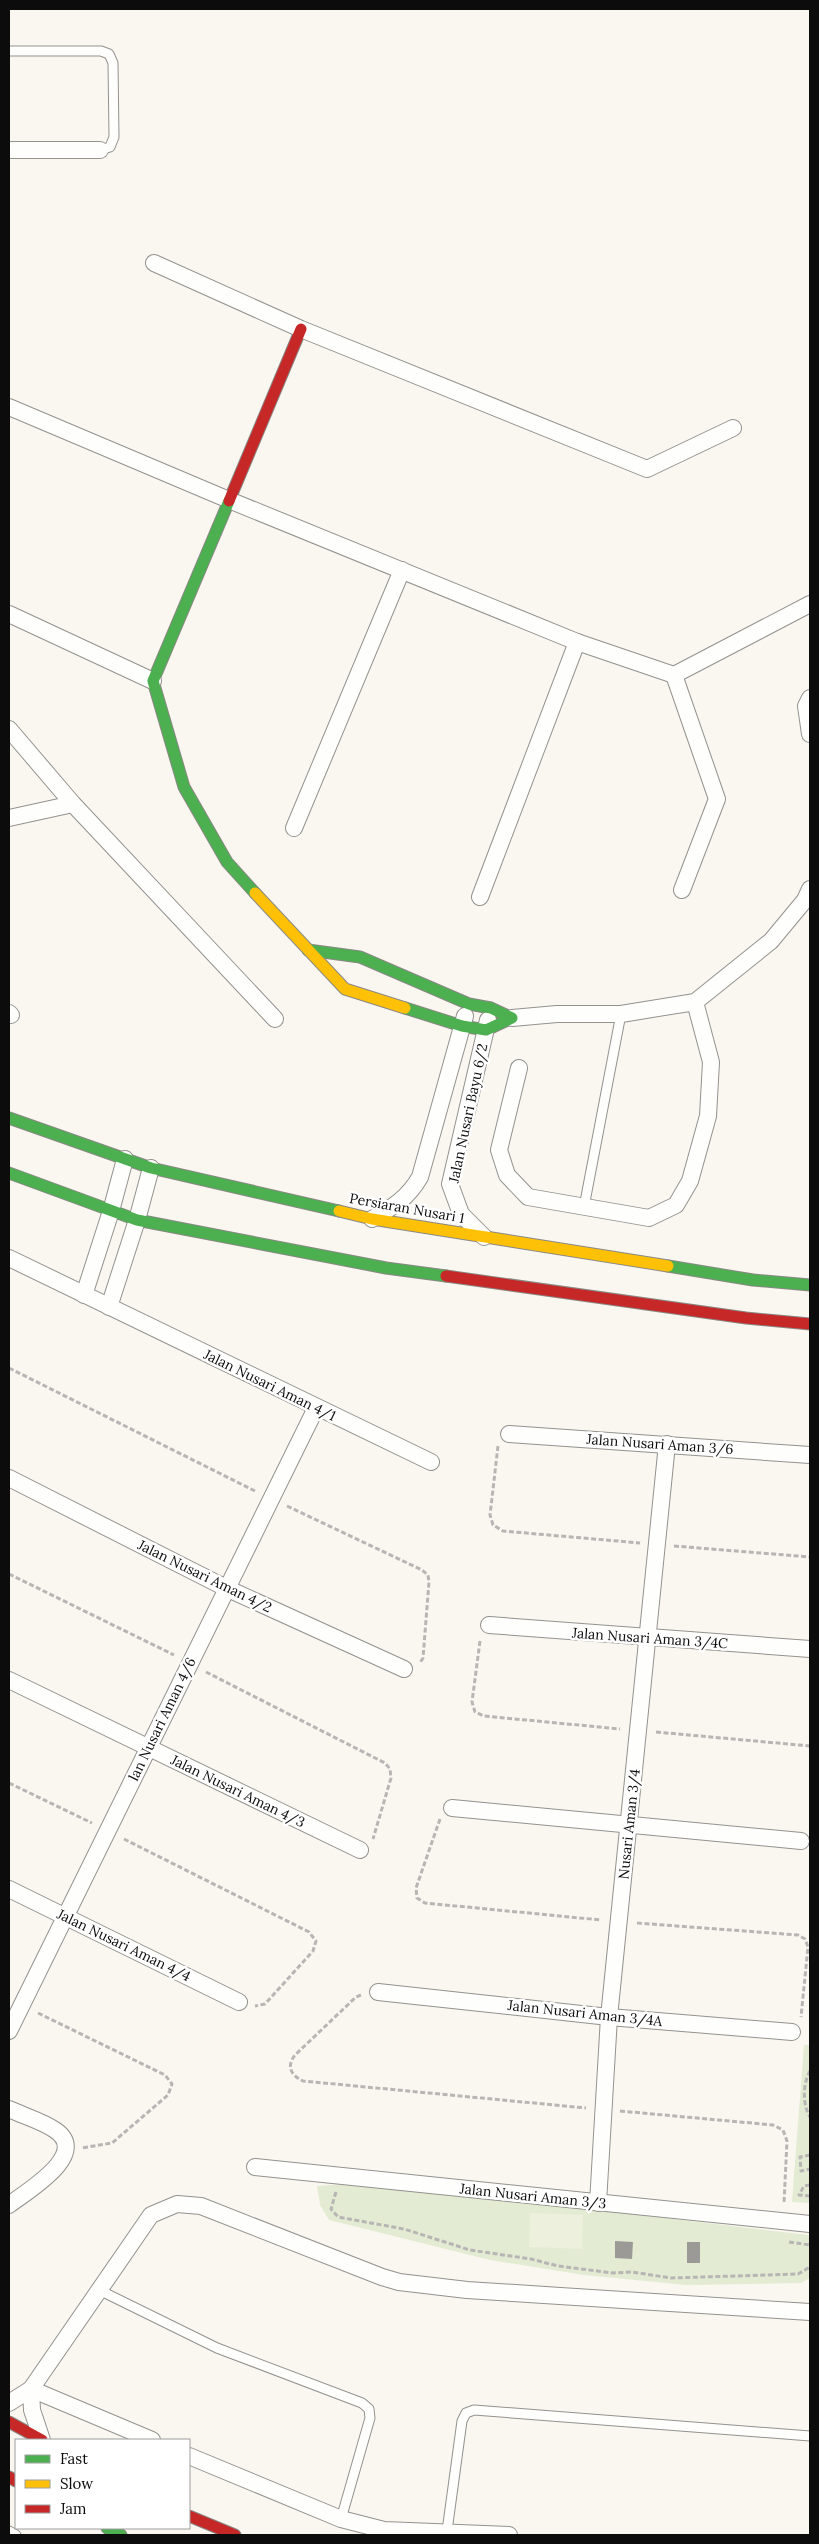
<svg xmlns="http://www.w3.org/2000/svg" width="819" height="2544" font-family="Lora,serif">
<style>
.green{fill:#e3ebd3}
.pitch{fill:#ecf0dc}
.building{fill:#9c9a96}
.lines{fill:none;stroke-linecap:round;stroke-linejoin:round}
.lane-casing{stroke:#93928f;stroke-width:11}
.street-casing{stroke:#93928f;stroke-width:18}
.fast-casing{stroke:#8a8885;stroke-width:13}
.slow-casing{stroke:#8a8885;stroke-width:13}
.jam-casing{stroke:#8a8885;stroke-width:13}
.path{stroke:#b7b6b5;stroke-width:3;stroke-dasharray:5 2.5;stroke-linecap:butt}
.lane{stroke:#fefefd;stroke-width:9}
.street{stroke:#fefefd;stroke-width:16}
.fast{stroke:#4caf50;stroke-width:11}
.slow{stroke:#ffc107;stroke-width:11}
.jam{stroke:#c62828;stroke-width:11}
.labels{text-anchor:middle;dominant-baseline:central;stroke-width:5;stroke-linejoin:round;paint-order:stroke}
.street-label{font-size:14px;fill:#0c0c0c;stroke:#fff}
</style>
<rect width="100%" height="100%" fill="#faf7f0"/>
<g class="green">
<polygon points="804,2045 810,2045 810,2203 792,2202"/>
<polygon points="345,2184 589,2209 808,2235 810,2235 810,2278 801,2283 686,2285 584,2275 490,2260 329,2220 320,2205 317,2186"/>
</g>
<polygon class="pitch" points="530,2213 583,2215 582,2249 529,2247"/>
<g class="building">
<polygon points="615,2241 633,2242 632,2259 615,2258"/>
<rect x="687" y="2242" width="13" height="21"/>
</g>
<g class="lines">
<g class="lane-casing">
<g id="lane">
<polyline points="9,51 101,51 109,54 113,63 114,137 110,147 100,150"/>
<polyline points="584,1207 621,1014"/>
<polyline points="99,2290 217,2348 362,2403 369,2409 370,2418 341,2519"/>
<polyline points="9,2531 16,2535"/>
<polyline points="447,2531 462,2421 466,2413 474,2410 810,2436"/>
</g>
</g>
<g class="street-casing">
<g id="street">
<polyline points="9,150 100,150"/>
<polyline points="154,263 301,329 647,469 733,428"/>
<polyline points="9,407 229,500 577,642 674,675 810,604"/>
<polyline points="9,614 153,681"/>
<polyline points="674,675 717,799 682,890"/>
<polyline points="810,698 806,706 810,734"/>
<polyline points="9,729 73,804 275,1019"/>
<polyline points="9,818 73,804"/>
<polyline points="294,828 402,570"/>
<polyline points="480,897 577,642"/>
<polyline points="9,1013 11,1015"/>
<polyline points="512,1018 557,1014 621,1014 695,1002 771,941 805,900 810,889"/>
<polyline points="519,1068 499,1150 507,1175 528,1197 649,1218 676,1205 690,1181 708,1116 711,1062 695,1002"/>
<path d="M372,1219C393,1207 408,1198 420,1177L465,1016"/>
<polyline points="484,1237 461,1214 450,1184 488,1020"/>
<polyline points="9,1258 431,1462"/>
<polyline points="84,1295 111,1211 125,1159"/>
<polyline points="109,1307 137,1220 151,1168"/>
<polyline points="509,1434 810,1455"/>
<polyline points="9,1478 226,1588 404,1669"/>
<polyline points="489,1625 810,1649"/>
<polyline points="9,1680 360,1850"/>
<polyline points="452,1808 801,1841"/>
<polyline points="9,1889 239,2002"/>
<polyline points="378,1992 609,2017 792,2032"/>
<polyline points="9,2031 316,1408"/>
<path d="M9,2109C24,2116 42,2121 55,2130C91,2154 27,2191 9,2205"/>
<polyline points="255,2167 810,2224"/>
<polyline points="598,2203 609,2017 667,1444"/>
<polyline points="31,2389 152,2440"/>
<polyline points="31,2389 32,2410 42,2440"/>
<polyline points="9,2403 31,2389 151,2215 177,2204 201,2206 382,2277 399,2282 467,2290 810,2312"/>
<polyline points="189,2456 341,2519 384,2530 509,2535"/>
</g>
</g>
<g class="fast-casing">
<g id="fast">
<polyline points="229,501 153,681 184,787 227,862 255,893"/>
<polyline points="308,950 360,957 469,1004 491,1008 512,1018 486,1030 462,1026 405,1008"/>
<polyline points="9,1118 151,1168 339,1211"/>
<polyline points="9,1173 137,1220 386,1268 446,1276"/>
<polyline points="668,1266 753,1280 810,1285"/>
<polyline points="107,2528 121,2535"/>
</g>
</g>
<g class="slow-casing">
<g id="slow">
<polyline points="255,893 345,989 405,1008"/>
<polyline points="339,1211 372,1219 668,1266"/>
</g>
</g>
<g class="jam-casing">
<g id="jam">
<polyline points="229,501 301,329"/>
<polyline points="446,1276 746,1318 810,1324"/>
<polyline points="9,2422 42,2440"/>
<polyline points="9,2477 16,2481"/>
<polyline points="189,2516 235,2535"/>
</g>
</g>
<g class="path">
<polyline points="9,1368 257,1492"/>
<polyline points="498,1446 490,1515 493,1525 503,1531 640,1543"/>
<polyline points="287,1506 422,1570 428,1575 429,1582 423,1658 420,1663"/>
<polyline points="674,1546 810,1557"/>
<polyline points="9,1574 174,1655"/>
<polyline points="480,1641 472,1702 475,1712 484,1716 620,1729"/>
<polyline points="206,1672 385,1763 390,1769 391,1778 373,1839"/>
<polyline points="656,1732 810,1746"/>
<polyline points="9,1783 92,1823"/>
<polyline points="440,1819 416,1888 417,1898 425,1903 601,1920"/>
<polyline points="124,1839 309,1932 316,1941 313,1951 265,2004 255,2006"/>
<polyline points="637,1923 798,1935 805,1939 808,1947 801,2017"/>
<path d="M361,1995L356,1997L295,2055C286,2067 291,2075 303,2081L586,2108"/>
<polyline points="38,2013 165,2075 172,2084 168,2095 112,2143 82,2148"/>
<path d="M810,2071C803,2083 802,2104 810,2117"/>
<polyline points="620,2111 773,2125 783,2130 787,2141 784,2203"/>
<polyline points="810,2155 800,2157 801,2171 810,2169"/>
<polyline points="810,2185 804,2186 799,2195 810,2196"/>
<polyline points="336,2192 331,2209 338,2217 404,2229 470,2250 531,2259 558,2266 613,2273 632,2272 671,2278 798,2274 810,2267"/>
<polyline points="789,2242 810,2245"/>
</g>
<use href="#lane" class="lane"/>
<use href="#street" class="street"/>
<use href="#fast" class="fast"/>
<use href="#slow" class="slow"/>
<use href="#jam" class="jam"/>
</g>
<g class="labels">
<g class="street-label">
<text transform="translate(468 1113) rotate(-78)">Jalan Nusari Bayu 6/2</text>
<text transform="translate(407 1208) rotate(10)">Persiaran Nusari 1</text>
<text transform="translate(270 1385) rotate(26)">Jalan Nusari Aman 4/1</text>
<text transform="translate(660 1444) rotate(4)">Jalan Nusari Aman 3/6</text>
<text transform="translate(205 1576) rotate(26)">Jalan Nusari Aman 4/2</text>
<text transform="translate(650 1638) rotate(4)">Jalan Nusari Aman 3/4C</text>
<text transform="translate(162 1719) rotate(-64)">lan Nusari Aman 4/6</text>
<text transform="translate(238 1791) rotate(26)">Jalan Nusari Aman 4/3</text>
<text transform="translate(629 1824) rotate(-84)">Nusari Aman 3/4</text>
<text transform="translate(124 1945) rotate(26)">Jalan Nusari Aman 4/4</text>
<text transform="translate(585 2013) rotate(6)">Jalan Nusari Aman 3/4A</text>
<text transform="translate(533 2196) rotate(6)">Jalan Nusari Aman 3/3</text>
</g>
</g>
<rect width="819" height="2544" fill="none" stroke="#0c0c0c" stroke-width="20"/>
<rect x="15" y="2439" width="175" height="90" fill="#ffffff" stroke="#9e9e9e"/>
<rect x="25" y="2455" width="25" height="8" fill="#4caf50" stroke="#9e9e9e"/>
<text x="60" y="2464" font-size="15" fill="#0c0c0c">Fast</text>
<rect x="25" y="2480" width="25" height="8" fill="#ffc107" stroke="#9e9e9e"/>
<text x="60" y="2489" font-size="15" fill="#0c0c0c">Slow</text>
<rect x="25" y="2505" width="25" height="8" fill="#c62828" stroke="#9e9e9e"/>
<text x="60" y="2514" font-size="15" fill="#0c0c0c">Jam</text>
</svg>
